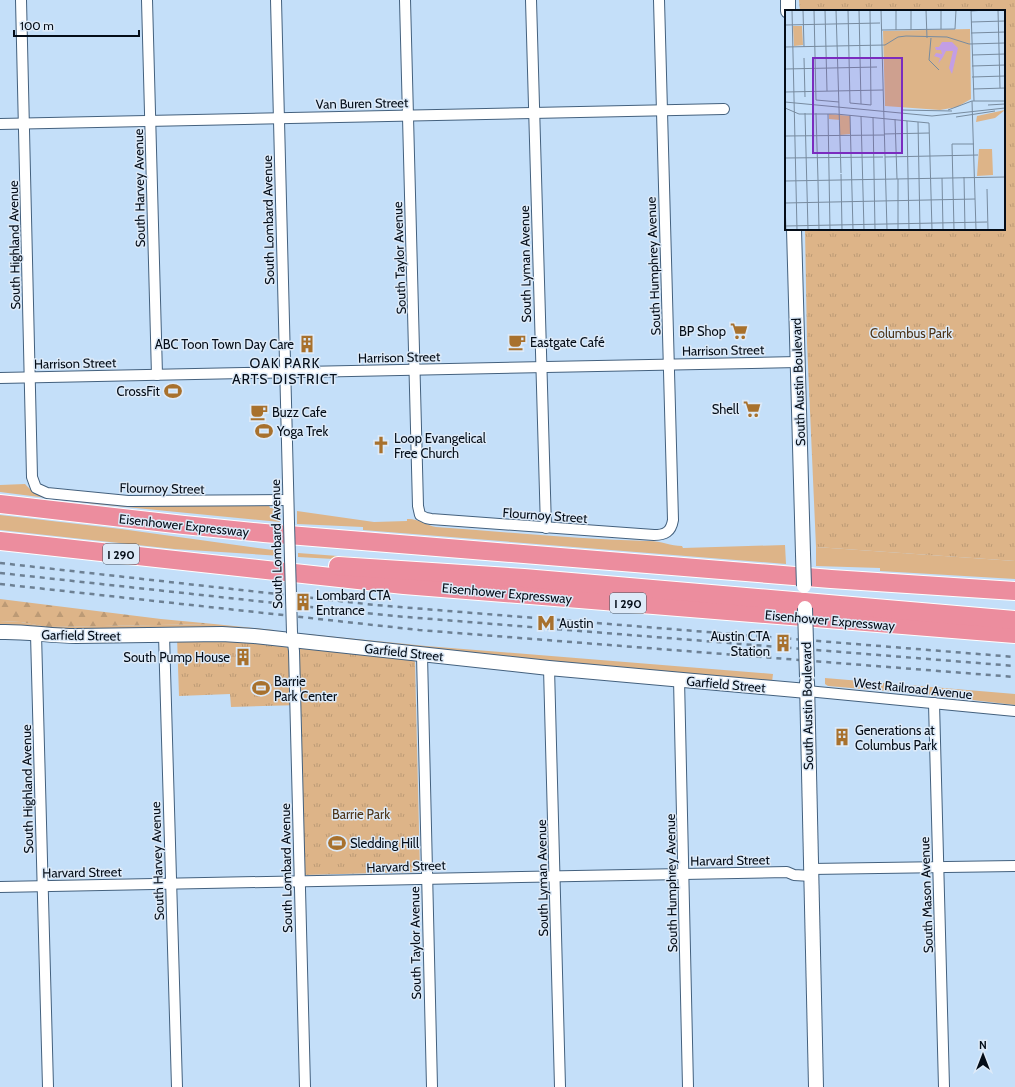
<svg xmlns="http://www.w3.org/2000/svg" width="1015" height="1087" font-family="Cabin,sans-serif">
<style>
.green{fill:#ddb488}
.forest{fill:url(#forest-firs)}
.park{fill:url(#park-tufts)}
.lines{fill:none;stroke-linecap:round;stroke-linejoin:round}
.street-casing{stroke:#44617e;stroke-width:12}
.secondary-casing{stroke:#44617e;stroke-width:16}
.highway-casing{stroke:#fff;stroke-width:20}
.street{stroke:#fff;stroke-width:10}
.secondary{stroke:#fff;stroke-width:14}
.highway{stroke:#ec8d9e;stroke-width:18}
.rail{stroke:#6d8093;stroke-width:2.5;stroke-dasharray:5 5;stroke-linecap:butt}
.street-bridge-casing{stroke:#44617e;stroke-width:12;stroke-linecap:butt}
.secondary-bridge-casing{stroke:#44617e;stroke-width:16;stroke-linecap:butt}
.street-bridge{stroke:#fff;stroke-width:10}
.secondary-bridge{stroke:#fff;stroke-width:14}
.labels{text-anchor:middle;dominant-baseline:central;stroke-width:3;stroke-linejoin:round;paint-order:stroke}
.shield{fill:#ddeaf8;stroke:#454f5b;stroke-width:1}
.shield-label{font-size:12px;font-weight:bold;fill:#040d18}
.street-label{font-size:13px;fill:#040d18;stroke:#ddeaf8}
.poi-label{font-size:13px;fill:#040d18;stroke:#ddeaf8;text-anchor:start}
.park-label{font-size:13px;fill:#4c3418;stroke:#ddeaf8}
.neighbourhood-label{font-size:14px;letter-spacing:1px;fill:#040d18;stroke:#ddeaf8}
.inset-road{fill:none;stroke:#778b9f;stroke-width:1}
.view{fill:#7b2cbf;fill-opacity:0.15;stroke:#7b2cbf;stroke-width:2}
.inset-edge{fill:none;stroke:#040d18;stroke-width:2}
</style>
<defs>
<pattern id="forest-firs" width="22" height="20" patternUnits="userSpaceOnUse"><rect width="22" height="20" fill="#ddb488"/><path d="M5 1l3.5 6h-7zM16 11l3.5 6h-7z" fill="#bc9a75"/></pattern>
<pattern id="park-tufts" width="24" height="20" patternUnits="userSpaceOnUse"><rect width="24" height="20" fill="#ddb488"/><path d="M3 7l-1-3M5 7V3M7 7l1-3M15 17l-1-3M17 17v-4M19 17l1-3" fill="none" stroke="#bc9a75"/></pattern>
</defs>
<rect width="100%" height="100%" fill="#c4dff9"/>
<g class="green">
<polygon points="25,484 35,494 40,495 118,505 269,505 270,508 279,508 280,510 280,522 95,504 0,492 0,485"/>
<path d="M297,511L374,522L407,521V519C417,518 426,525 436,527C507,532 578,539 649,541C661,541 671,546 682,546L683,548L785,545L786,564L363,530V527L297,524Z"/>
<polygon points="0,515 121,529 273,550 281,551 281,556 174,549 0,530"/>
<polygon points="816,547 1015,561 1015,579 880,571 880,568 816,566"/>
<polygon points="298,553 391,560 422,564 298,557"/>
<polygon points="0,621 21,622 47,627 214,624 274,630 273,633 76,631 45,629 30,626 0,626"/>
<polygon points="307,634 426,646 773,674 772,682 592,667 307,636"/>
<polygon points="825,678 1015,694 1015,705 920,694 828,686 825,684"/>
</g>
<polygon class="forest" points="0,599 161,619 214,624 47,627 21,622 0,621"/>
<g class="park">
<polygon points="799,0 1015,0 1015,561 816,547 807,343 805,229 1004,229 1004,11 800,11"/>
<polygon points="221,636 286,646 288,649 299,649 301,646 413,659 415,662 420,872 304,875 301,705 231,707 230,694 179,696 177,637"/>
</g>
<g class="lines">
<g class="street-casing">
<g id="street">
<polyline points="21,0 32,477 36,488 47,493 128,501 288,500"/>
<polyline points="147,0 157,375"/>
<polyline points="276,0 289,523"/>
<path d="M405,0L418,506L420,515L426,518L431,519L654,535C665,535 671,532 673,520L659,0"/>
<polyline points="531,0 546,528"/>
<polyline points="0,124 724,109"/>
<polyline points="0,378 798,362"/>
<polyline points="36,634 48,1087"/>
<polyline points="164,635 177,1087"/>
<polyline points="292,635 294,651 305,1087"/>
<polyline points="422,655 432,1087"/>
<polyline points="549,668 560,1087"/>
<polyline points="679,679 688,1087"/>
<polyline points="807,691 1015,711"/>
<polyline points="934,703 944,1087"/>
<polyline points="811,869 1015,866"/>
<polyline points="0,887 787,872 794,875 811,876"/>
</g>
</g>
<g class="secondary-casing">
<g id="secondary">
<polyline points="788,0 788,11"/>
<polyline points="794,229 803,554"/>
<path d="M0,632C25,631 50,636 76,636L222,634L254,636L549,668L807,691"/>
<polyline points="807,682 816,1087"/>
</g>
</g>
<g class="highway-casing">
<g id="highway">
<polyline points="0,504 184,525 264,533 831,579 1015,591"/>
<polyline points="0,541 404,585 1015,634"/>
<polyline points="338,566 524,578 1015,620"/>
</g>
</g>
<use href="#street" class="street"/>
<use href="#secondary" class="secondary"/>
<use href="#highway" class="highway"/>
<g class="rail">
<polyline points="0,563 375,605 1015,657"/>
<polyline points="0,573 394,616 1015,666"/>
<polyline points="0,584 419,630 1015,677"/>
</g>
<g class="street-bridge-casing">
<polyline id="street-bridge" points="289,523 292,633"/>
</g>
<g class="secondary-bridge-casing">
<g id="secondary-bridge">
<polyline points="803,554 804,586"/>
<polyline points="805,608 807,677"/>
</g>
</g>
<use href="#street-bridge" class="street-bridge"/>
<use href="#secondary-bridge" class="secondary-bridge"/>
</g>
<defs>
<g id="supermarket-bare" transform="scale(1.38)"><path d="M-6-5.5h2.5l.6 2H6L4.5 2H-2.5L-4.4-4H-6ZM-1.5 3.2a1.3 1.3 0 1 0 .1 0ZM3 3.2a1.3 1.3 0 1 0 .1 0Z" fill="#a8712d" stroke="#ddeaf8" stroke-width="2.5" paint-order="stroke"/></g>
<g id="cafe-bare" transform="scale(1.38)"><path d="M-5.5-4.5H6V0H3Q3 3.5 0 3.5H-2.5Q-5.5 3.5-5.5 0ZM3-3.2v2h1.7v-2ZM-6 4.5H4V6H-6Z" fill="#a8712d" stroke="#ddeaf8" stroke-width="2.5" paint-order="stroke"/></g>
<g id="building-bare" transform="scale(1.38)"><path d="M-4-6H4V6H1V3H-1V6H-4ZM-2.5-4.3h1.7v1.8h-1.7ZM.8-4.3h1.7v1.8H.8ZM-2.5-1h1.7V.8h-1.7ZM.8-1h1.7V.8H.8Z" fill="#a8712d" stroke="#ddeaf8" stroke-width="2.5" paint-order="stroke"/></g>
<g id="stadium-bare" transform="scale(1.38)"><path d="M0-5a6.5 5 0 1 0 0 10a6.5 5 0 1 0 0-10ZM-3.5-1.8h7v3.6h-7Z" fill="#a8712d" stroke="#ddeaf8" stroke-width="2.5" paint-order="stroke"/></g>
<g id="church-bare" transform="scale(1.38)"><path d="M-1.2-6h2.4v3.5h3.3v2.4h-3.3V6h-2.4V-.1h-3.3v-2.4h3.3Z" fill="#a8712d" stroke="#ddeaf8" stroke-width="2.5" paint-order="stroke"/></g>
<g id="metro-bare" transform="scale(1.38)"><path d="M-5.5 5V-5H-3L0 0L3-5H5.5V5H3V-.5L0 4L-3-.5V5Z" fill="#a8712d" stroke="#ddeaf8" stroke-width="2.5" paint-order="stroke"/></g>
</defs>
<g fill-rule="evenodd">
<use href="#supermarket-bare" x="739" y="331"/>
<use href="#cafe-bare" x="517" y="342"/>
<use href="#building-bare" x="307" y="344"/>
<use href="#stadium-bare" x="173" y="391"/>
<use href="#supermarket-bare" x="752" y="409"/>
<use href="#cafe-bare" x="259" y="412"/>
<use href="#stadium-bare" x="264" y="431"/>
<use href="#church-bare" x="381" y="445"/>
<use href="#building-bare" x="303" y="602"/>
<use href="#metro-bare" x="546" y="623"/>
<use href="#building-bare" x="783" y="643"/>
<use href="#building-bare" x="243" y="657"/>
<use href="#stadium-bare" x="261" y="688"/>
<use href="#building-bare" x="842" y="737"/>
<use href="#stadium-bare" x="337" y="843"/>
</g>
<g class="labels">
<g class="shield">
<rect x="103" y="544" width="36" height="20" rx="3"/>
<rect x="610" y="593" width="36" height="20" rx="3"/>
</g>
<g class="shield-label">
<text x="121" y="554">I 290</text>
<text x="628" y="603">I 290</text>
</g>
<g class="street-label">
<text transform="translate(362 103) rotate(-1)">Van Buren Street</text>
<text transform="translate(139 188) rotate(-91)">South Harvey Avenue</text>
<text transform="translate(268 220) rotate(-91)">South Lombard Avenue</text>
<text transform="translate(14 245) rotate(-91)">South Highland Avenue</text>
<text transform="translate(399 258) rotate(-92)">South Taylor Avenue</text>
<text transform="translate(525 264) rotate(-91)">South Lyman Avenue</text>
<text transform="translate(653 266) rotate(-92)">South Humphrey Avenue</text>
<text transform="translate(723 350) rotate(-1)">Harrison Street</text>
<text transform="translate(399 357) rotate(-1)">Harrison Street</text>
<text transform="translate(75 363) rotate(-1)">Harrison Street</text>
<text transform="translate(798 382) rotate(-92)">South Austin Boulevard</text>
<text transform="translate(162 488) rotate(1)">Flournoy Street</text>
<text transform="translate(545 515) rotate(4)">Flournoy Street</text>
<text transform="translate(184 525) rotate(6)">Eisenhower Expressway</text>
<text transform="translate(276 544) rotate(-91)">South Lombard Avenue</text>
<text transform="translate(507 593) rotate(5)">Eisenhower Expressway</text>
<text transform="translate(830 620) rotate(5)">Eisenhower Expressway</text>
<text transform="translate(81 635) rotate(1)">Garfield Street</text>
<text transform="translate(404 652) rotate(6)">Garfield Street</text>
<text transform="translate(726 684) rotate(5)">Garfield Street</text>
<text transform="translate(913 688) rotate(6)">West Railroad Avenue</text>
<text transform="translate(807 706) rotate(-91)">South Austin Boulevard</text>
<text transform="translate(27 789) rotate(-91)">South Highland Avenue</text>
<text transform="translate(730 860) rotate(-1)">Harvard Street</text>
<text transform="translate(157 861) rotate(-92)">South Harvey Avenue</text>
<text transform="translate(406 866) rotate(-2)">Harvard Street</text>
<text transform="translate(286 868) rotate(-91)">South Lombard Avenue</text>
<text transform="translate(82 872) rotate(-1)">Harvard Street</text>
<text transform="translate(542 878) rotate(-91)">South Lyman Avenue</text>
<text transform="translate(671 883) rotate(-91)">South Humphrey Avenue</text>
<text transform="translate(926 895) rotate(-92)">South Mason Avenue</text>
<text transform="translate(415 943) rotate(-91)">South Taylor Avenue</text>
</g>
<g class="poi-label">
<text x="726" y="331" text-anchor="end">BP Shop</text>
<text x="530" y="342">Eastgate Café</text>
<text x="294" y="344" text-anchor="end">ABC Toon Town Day Care</text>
<text x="160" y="391" text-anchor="end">CrossFit</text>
<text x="739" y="409" text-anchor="end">Shell</text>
<text x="272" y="412">Buzz Cafe</text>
<text x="277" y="431">Yoga Trek</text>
<text x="394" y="438">Loop Evangelical<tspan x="394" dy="15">Free Church</tspan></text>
<text x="316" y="595">Lombard CTA<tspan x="316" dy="15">Entrance</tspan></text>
<text x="559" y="623">Austin</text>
<text x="770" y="636" text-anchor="end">Austin CTA<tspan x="770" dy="15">Station</tspan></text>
<text x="230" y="657" text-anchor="end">South Pump House</text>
<text x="274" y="681">Barrie<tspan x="274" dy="15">Park Center</tspan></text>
<text x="855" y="730">Generations at<tspan x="855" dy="15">Columbus Park</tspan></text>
<text x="350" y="843">Sledding Hill</text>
</g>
<g class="park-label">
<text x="911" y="333">Columbus Park</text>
<text x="361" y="814">Barrie Park</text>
</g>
<g class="neighbourhood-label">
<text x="285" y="363">OAK PARK<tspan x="285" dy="16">ARTS DISTRICT</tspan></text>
</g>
</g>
<g transform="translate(785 10)">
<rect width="220" height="220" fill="#c4dff9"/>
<path d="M220,100L210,108L191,112L192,106ZM194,139H207L208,165L192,166Z" fill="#ddb488"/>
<path d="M8,16H17L18,35L9,36ZM185,19L186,89L172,97L155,100L100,96L98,21ZM44,104L65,106V124L55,125V110L44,109Z" fill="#ddb488"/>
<path d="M157,32H167L173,38L167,64L164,58L168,41H161L158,47L153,54L155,48L149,46L151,43L157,44L156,40H151L150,37H154Z" fill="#c39ee4"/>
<path class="inset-road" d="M7,0L12,220M18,0L19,37M29,0L31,90L54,92M40,0L42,81M51,0L56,163M63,0L65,93L86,95L85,0M74,0L76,94M96,0L102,220M111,0V20M126,0V20M141,0L142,28M156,0V19M186,0L189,91M213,0L215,78M186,1L201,0M186,12L220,11M0,15L95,13M97,20L170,19L171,0M186,23L220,22M146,28L144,50L154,60M0,37L100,35L113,27L121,26L162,27L184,34L220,33M187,45L220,44M19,48L20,87M187,56L220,55M0,59L92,57M187,67L220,66M188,79L220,78M0,82L98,80M187,91H220M187,91L191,220M0,92L147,106L220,98M203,95L220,94M0,98L14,104H51L144,113L147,220M116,100L167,101M163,100L187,91M20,103L23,220M31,103L33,170M43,104L45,220M65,105L68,220M76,106L79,220M88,107L90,220M171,107L210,101M110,109L112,169M122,111L124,220M133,112L135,220M99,124L144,123M0,126L99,125M100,147L193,145M0,148L98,147M56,164L57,220M179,167L180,220M157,168L158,220M113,169V220M0,171L220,167M33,171L34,220M202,179L203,220M0,193L190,189M0,194L1,220M0,216L202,212M169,220L167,134H189"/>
<path class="view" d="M28,48H117V143H28Z"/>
<rect width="220" height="220" class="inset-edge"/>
</g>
<g transform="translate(983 1055)" stroke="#ddeaf8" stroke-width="3" paint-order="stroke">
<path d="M0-3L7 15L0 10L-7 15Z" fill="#040d18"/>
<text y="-6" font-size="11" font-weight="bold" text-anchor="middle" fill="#040d18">N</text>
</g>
<path d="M14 30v6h125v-6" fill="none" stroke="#040d18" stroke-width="2"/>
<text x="20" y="30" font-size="12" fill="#040d18" stroke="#ddeaf8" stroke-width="3" paint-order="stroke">100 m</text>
</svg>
